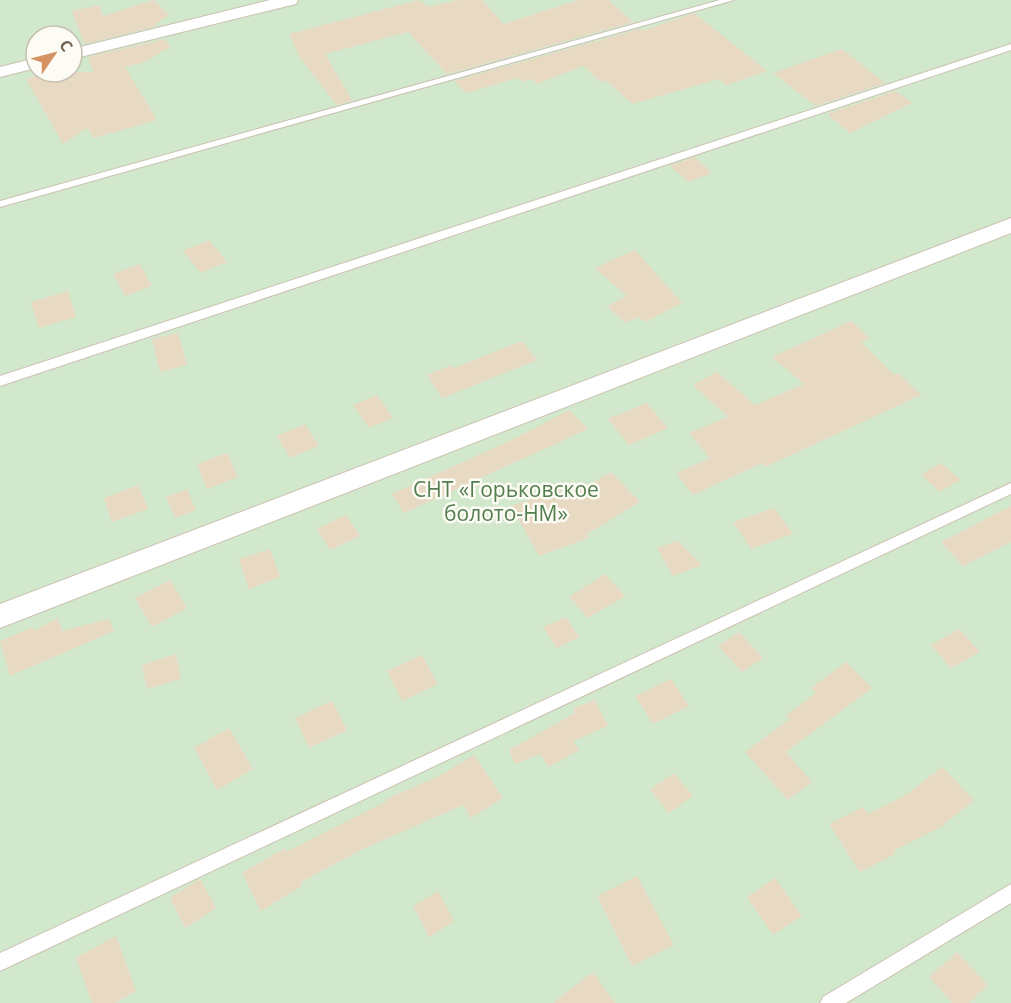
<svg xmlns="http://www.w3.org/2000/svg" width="1011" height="1003" font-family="'Open Sans',sans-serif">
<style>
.green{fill:#d2e8cd;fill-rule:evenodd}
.building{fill:#e8d9c3}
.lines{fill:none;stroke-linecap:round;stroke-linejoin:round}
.lane-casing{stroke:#cac1b1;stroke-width:2}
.street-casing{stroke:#cac1b1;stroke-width:2}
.lane{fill:#fff;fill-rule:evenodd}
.street{fill:#fff;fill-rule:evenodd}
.labels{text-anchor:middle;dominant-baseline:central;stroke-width:5;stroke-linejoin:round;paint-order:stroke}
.park-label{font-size:21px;fill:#537e4f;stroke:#fdfcf4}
</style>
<rect width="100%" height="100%" fill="#fbf8ee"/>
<path class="green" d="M0,0H1011V1003H0ZM36,36H72V72H36Z"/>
<g class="building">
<polygon points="154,0 169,15 156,24 157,26 84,44 72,11 99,5 103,16"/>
<polygon points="419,0 428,7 458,0 482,0 504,24 578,0 609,0 633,22 447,74 408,32 325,54 352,100 337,105 300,58 289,34"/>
<polygon points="694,13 767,71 727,85 719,79 632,104 607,81 601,82 583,66 537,84 532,79 524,82 518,78 466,93 454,81 640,29 642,31"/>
<polygon points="165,39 170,47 145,62 125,67 157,120 94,138 87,128 63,144 26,79 50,72 93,72 88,57"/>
<polygon points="842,49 885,83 816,106 773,73"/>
<polygon points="895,91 912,103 850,133 827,114"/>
<polygon points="695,157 712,173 688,182 670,166"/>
<polygon points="209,240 227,262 201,273 183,251"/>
<polygon points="635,250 682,303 645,322 638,317 625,323 607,306 627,296 595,268"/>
<polygon points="140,264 152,286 125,296 113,274"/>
<polygon points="68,291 76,317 39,328 31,302"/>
<polygon points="851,321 870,338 861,342 894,375 898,373 921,395 765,467 762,463 693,495 676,473 710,458 689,433 728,417 693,385 717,372 755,405 804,384 772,357"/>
<polygon points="178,333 187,365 160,372 152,339"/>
<polygon points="522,341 537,360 442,398 427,375 452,365 454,368"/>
<polygon points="377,395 393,418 369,428 353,405"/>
<polygon points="647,403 668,428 629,445 608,419"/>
<polygon points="569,410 588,429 404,513 392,494 516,438"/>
<polygon points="305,424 319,446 290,458 277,436"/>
<polygon points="227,453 238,477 207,489 197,464"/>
<polygon points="941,463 960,480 940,492 921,475"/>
<polygon points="611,472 640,502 587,534 589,538 539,556 511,506 560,489 565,499"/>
<polygon points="138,485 148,509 112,522 104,498"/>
<polygon points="187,489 196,510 175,518 166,497"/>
<polygon points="1011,506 1011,542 963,566 941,542"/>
<polygon points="774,508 793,534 751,549 733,522"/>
<polygon points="346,515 360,536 330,550 317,529"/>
<polygon points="678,541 702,565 673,576 657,548"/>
<polygon points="270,549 280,577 249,589 239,559"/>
<polygon points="605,574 625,596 588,618 569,597"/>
<polygon points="170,580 187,608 152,627 135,598"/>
<polygon points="566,617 579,637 557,648 543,627"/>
<polygon points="58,618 62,631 109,619 114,631 10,676 0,641 33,627 34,631"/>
<polygon points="959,629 980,652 951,668 931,645"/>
<polygon points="739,632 763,658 742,672 718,646"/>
<polygon points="176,654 181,679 147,689 142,665"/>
<polygon points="422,655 438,684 402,701 387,671"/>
<polygon points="846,662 872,688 786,752 812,782 788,800 745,752 790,719 786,715 816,693 811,688"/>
<polygon points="671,679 689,706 653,724 635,696"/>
<polygon points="595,700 608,726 573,741 579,750 549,767 540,754 515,764 509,750 575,713 573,708"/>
<polygon points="332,701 347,730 309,748 295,718"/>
<polygon points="229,728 253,769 217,790 194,748"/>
<polygon points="474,755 503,798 471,818 463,805 363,849 301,882 303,885 261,911 242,873 285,848 286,852 387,801 386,799 441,775"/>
<polygon points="942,767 974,800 941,827 893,851 895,854 860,872 829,824 863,807 868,814 906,795"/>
<polygon points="674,773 693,796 669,813 650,790"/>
<polygon points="637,876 674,945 632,966 597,896"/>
<polygon points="775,878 802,916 773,935 747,897"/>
<polygon points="200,879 216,908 185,928 170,898"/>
<polygon points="438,891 454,921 429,937 413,906"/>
<polygon points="116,936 136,991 115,1003 92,1003 76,958"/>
<polygon points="957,952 988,985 969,1003 952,1003 929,977"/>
<polygon points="593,972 615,1003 553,1003"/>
</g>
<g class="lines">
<g class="lane-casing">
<g id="lane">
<polygon points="720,0 734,0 0,207 0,201"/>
<polygon points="1011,44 1011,50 0,386 0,376"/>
<polygon points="1011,483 1011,494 0,971 0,953"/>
<polygon points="1011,884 1011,903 846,1003 820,1003 823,997"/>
</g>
</g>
<g class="street-casing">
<g id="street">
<polygon points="270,0 298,0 296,4 72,59 72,49"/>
<polygon points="36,58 36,68 0,77 0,67"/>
<polygon points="1011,218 1011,233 0,628 0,604"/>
</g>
</g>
<use href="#lane" class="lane"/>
<use href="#street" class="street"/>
</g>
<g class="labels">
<g class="park-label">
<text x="506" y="489">СНТ «Горьковское<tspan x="506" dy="24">болото-НМ»</tspan></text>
</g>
</g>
<g transform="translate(54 54) rotate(55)"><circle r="28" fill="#fdfcf4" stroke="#c6c0b3" stroke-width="1.5"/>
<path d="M0-4.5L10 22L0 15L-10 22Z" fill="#d59363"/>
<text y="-9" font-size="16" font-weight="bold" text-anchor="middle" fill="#746552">С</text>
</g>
</svg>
